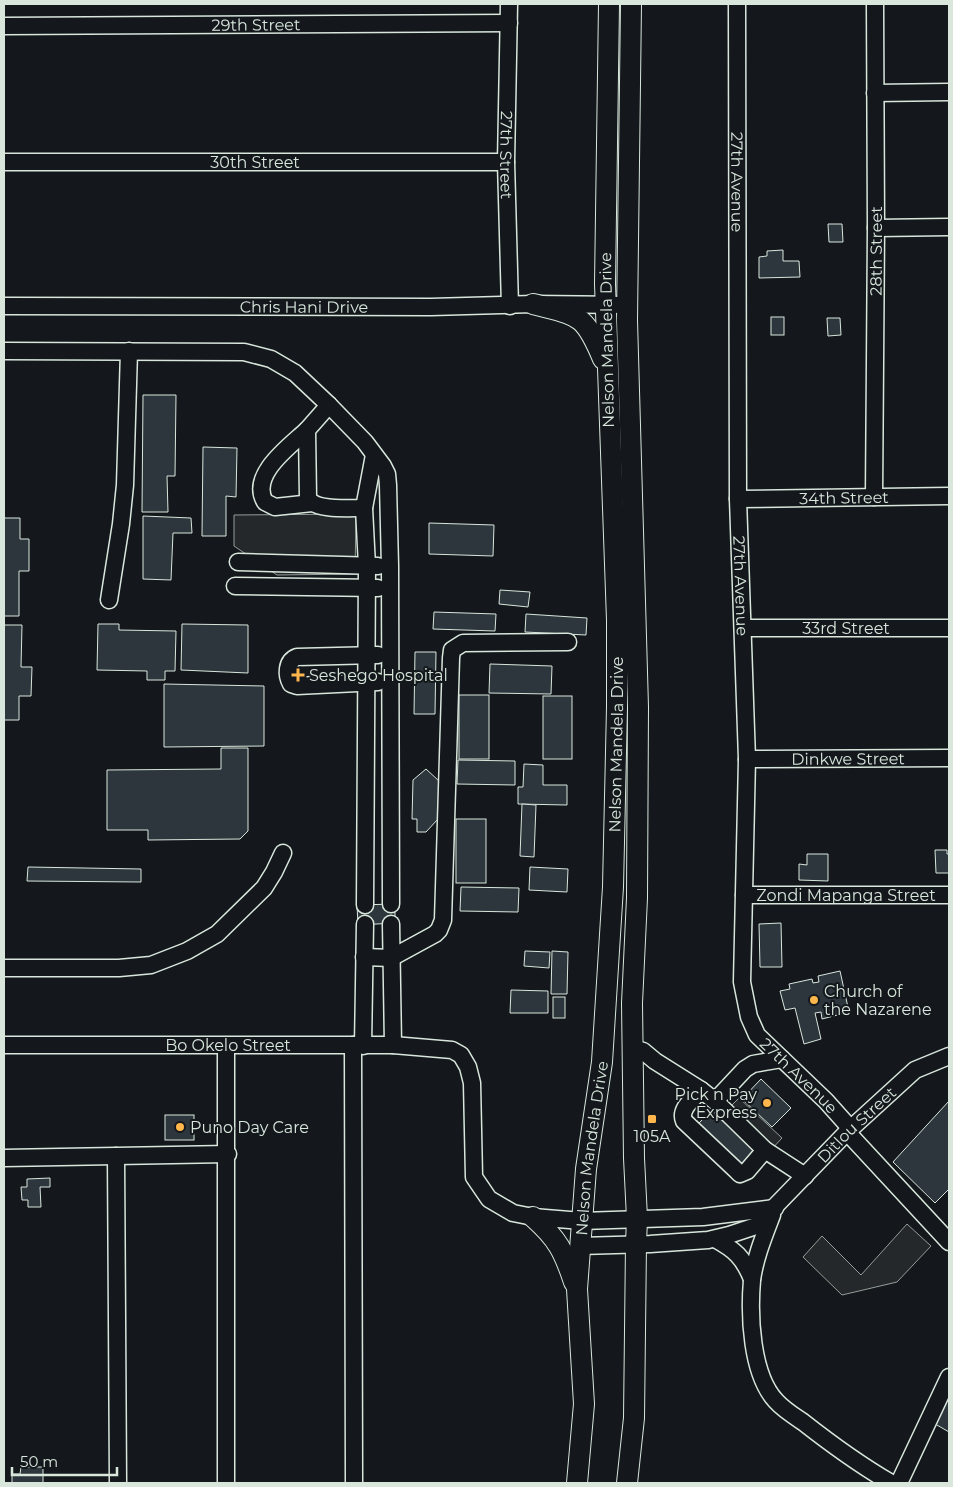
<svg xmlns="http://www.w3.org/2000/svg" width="953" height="1487" font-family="Montserrat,sans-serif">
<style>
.parking{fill:#24282b;stroke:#939e99}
.building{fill:#2c363c;stroke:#d8e6dc}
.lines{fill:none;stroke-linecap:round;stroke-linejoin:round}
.minor-casing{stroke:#d8e6dc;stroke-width:19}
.major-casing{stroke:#d8e6dc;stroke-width:22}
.minor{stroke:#14181c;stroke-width:16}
.major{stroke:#14181c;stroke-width:20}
.poi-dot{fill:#ffb74d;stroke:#14181c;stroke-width:2}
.labels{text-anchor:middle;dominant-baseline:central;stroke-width:4;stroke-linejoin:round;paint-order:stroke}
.street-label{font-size:16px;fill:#d8e6dc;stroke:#14181c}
.poi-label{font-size:16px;fill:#d8e6dc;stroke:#14181c;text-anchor:start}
</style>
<rect width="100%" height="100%" fill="#14181c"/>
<g class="parking">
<polygon points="356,514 355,574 277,575 234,546 234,515"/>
<polygon points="739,1098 782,1138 770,1151 727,1110"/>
<polygon points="907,1224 931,1246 897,1282 842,1295 803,1257 822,1236 861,1275"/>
</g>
<g class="building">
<polygon points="828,224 842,224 843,242 829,242"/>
<polygon points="783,250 783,261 799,261 800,277 759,278 759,257 767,256 767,251"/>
<rect x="771" y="317" width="13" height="18"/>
<polygon points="827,318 840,318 841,335 828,336"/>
<polygon points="143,395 176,395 175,476 167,476 168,512 142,512"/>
<polygon points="203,447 237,448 236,497 226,496 226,536 202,536"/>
<polygon points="143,516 191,518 192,533 173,533 171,580 143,579"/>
<polygon points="4,518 20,518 20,539 29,539 29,571 19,571 19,616 4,616"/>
<polygon points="429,523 494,525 493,556 429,554"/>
<polygon points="500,590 530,592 528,607 499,604"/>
<polygon points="434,612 496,614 495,631 433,629"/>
<polygon points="526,614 587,618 586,635 525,632"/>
<polygon points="98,624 119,624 119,630 176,631 175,671 165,671 165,680 147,680 147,671 97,670"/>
<polygon points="182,624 248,625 248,673 181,670"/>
<polygon points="4,625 22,625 21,667 32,667 31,696 19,696 19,720 4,720"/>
<polygon points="415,652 436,652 435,714 414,714"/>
<polygon points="490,664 552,666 551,694 489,693"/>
<polygon points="164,684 264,686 264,746 164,747"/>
<rect x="459" y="695" width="30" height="64"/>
<rect x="543" y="696" width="29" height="63"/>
<polygon points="221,748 248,748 248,831 240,839 148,840 148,830 107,830 107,770 221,769"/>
<polygon points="458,760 515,761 515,785 457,784"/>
<polygon points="524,764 543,765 543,785 567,785 567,805 518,804 518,787 523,787"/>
<polygon points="426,769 439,781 438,819 426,832 417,832 417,819 412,819 413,780"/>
<polygon points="522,804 536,805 534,857 520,856"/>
<rect x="456" y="819" width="30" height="64"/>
<polygon points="935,850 947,850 947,854 949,854 949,873 936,873"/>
<polygon points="807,854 828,854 828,881 799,880 799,864 807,865"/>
<polygon points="28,867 141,869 141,882 27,881"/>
<polygon points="530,867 568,869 567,892 529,890"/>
<polygon points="461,887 519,888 518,912 460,911"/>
<polygon points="395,904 395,923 358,925 357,905"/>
<polygon points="781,923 782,967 760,967 759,924"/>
<polygon points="525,951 550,952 549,968 524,966"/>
<polygon points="552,951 568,952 567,994 551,994"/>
<polygon points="840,971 849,1012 822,1019 821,1012 815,1013 821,1039 804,1044 795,1008 785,1010 780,991 790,989 789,984 812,979 813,983 819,982 818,976"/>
<polygon points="511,990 548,991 548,1013 510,1013"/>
<rect x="553" y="997" width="12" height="21"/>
<polygon points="761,1079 791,1108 772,1127 742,1099"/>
<polygon points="949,1101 949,1189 935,1203 893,1162"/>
<polygon points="712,1110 757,1154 744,1168 699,1123"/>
<rect x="165" y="1115" width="29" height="25"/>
<polygon points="50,1178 50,1187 40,1187 41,1207 28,1207 28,1200 22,1200 21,1187 27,1187 27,1179"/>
<polygon points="949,1380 949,1432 930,1421"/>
<polygon points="21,1467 43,1467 43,1483 12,1483 12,1474 20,1474"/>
</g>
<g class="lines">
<g class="minor-casing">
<g id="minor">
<path id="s1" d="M509,4L506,162L510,306"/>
<path id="s2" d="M737,4L738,499L747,759L742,982L749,1017L757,1035L826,1101L851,1129"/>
<path id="s3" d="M4,26L509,23"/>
<polyline points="875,93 949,92"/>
<path id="s4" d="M4,162H506"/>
<polyline points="876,228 949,227"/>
<path id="s5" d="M4,306L431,307L533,304L627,305"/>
<polyline points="4,351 244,352 271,359 295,373 329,405 365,442 383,466 387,474 388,485 390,566 391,904"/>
<path d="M329,405L307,430L308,498C315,511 350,508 364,508"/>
<path d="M307,430C290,446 249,475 265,502L275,507L312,503"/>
<path id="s6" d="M874,497L876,228L875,4"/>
<path id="s7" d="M738,499L949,496"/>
<polyline points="238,562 378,566"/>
<polyline points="235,586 378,588"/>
<polyline points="109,600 121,524 125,485 129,351"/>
<path id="s8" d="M744,628H949"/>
<path d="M378,682L297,686L291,684C286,675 286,661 297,657L378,655"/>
<path id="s9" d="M747,759L949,758"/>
<path id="s10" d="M744,895H949"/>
<polyline points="365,905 367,566 364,508 374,455"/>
<polyline points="391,924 393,1045"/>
<polyline points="364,957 391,958 435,934 439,930 443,920 451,658 452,650 463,643 568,642"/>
<polyline points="4,968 119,968 151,965 187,951 217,934 264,888 274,872 283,853"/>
<path id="s11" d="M4,1045H393L452,1050L461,1055L468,1067L472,1083L474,1177L489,1199L513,1213L533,1217L582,1221L703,1217L775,1208"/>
<polyline points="353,1045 354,1483"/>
<polyline points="363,1046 365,924"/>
<polyline points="633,1048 643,1051 655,1061 701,1090 715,1101 765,1150 805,1176"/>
<path d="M701,1090C693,1099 679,1109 684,1121L737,1171L740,1174L747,1171L765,1150"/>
<polyline points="715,1101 745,1069 753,1064 782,1059"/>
<polyline points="847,1132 949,1242"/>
<polyline points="116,1156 118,1483"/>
<polyline points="4,1158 228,1154"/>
<path d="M772,1215C764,1236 755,1258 752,1280C749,1315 751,1374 776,1401C783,1409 794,1416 803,1422C831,1444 860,1465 891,1483"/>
<path d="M715,1239C735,1250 743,1257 752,1279"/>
<path id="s12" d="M580,1246L650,1244L708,1240L729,1235L756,1226L847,1132L915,1070L949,1056"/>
<polyline points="226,1483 226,1046"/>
<polyline points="899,1483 949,1377"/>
</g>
</g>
<g class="major-casing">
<g id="major">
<path d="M533,304C579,316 584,313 603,359"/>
<path d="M533,1217C558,1239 564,1252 574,1282"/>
<path id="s13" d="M577,1483L584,1404L577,1289L586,1169L602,1062L613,887L617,707V620L605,284L609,4"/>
<polyline points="627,1483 634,1418 636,1244 637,1218 634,1158 632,1003 637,898 638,707 627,320 631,4"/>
</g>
</g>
<use href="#minor" class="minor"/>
<use href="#major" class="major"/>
</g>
<g class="poi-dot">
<path d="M295.5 667.5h5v5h5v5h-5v5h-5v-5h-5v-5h5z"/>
<circle cx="814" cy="1000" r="5"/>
<circle cx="767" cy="1103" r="5"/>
<rect x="647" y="1114" width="10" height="10" rx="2.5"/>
<circle cx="180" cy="1127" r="5"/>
</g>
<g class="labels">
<g class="street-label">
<text stroke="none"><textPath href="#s3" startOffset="252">29th Street</textPath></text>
<text stroke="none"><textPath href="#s1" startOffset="151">27th Street</textPath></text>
<text stroke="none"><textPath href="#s4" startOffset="251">30th Street</textPath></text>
<text stroke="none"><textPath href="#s2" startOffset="178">27th Avenue</textPath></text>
<text stroke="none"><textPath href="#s6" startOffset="246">28th Street</textPath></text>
<text stroke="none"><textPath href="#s5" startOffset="300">Chris Hani Drive</textPath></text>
<text transform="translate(607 340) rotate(-91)">Nelson Mandela Drive</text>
<text stroke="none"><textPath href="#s7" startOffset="106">34th Street</textPath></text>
<text stroke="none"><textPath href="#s2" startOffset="582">27th Avenue</textPath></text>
<text stroke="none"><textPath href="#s8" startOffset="102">33rd Street</textPath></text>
<text stroke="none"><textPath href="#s13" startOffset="741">Nelson Mandela Drive</textPath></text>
<text stroke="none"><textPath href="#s9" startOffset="101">Dinkwe Street</textPath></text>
<text stroke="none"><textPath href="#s10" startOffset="102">Zondi Mapanga Street</textPath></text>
<text stroke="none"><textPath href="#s11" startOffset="224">Bo Okelo Street</textPath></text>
<text stroke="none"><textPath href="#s2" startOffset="1092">27th Avenue</textPath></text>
<text stroke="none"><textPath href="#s12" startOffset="321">Ditlou Street</textPath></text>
<text stroke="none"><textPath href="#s13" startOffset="336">Nelson Mandela Drive</textPath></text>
</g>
<g class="poi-label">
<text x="309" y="675">Seshego Hospital</text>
<text x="824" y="991">Church of<tspan x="824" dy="18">the Nazarene</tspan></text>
<text x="757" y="1094" text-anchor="end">Pick n Pay<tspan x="757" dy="18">Express</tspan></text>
<text x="190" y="1127">Puno Day Care</text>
<text x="652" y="1136" text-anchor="middle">105A</text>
</g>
</g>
<rect width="953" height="1487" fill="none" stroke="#d8e6dc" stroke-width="10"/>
<path d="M12 1467v8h105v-8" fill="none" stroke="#d8e6dc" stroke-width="2.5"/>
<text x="20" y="1467" font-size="15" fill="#d8e6dc" stroke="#14181c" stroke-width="4" paint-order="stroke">50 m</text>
</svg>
